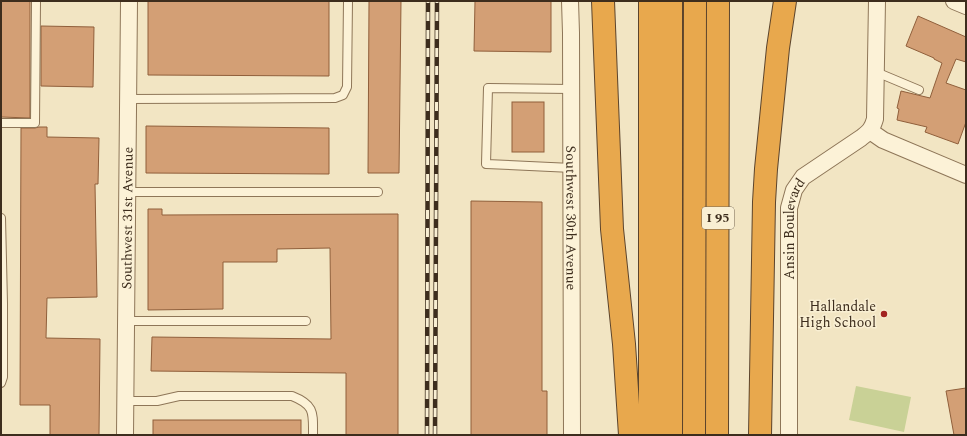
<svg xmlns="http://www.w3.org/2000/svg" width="967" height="436" font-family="Spectral,serif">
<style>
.green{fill:#c9d196}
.building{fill:#d39f75;stroke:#905f3b}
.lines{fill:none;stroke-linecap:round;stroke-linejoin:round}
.lane-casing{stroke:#8e7658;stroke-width:10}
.street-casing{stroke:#8e7658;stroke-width:18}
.highway-casing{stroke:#5c442c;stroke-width:24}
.lane{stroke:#fcf2d7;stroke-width:8}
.street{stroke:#fcf2d7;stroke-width:16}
.highway{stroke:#e8a84d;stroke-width:22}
.rail-casing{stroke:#3d2d1d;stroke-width:4.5}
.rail{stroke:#f9efd3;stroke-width:3;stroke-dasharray:9;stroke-linecap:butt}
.poi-dot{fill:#a32422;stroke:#f9efd3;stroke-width:1.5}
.labels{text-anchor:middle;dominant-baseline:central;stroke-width:3;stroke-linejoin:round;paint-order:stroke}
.shield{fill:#f9efd3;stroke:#756754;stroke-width:1}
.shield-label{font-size:13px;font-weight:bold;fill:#3d2d1d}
.street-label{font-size:14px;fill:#3d2d1d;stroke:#f9efd3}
.poi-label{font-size:14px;fill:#3d2d1d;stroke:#f9efd3;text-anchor:end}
</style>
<rect width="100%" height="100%" fill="#f2e5c3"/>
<polygon class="green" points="856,386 911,397 904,432 849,420"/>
<g class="building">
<polygon points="1,1 30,1 30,118 1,117"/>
<polygon points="148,1 329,1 329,76 148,75"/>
<polygon points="369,1 401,1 399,173 368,173"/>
<polygon points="475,1 551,1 551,52 474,51"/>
<polygon points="918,16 966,37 966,62 956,59 946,83 966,90 966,122 958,144 925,132 927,127 897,120 899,109 897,108 901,91 930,98 942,63 934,59 934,58 906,46"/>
<polygon points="41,26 94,27 93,87 41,86"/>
<rect x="512" y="102" width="32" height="50"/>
<polygon points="146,126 329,128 329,174 146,173"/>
<polygon points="39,127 47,127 47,137 99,138 98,184 95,184 97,297 47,298 46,338 100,339 99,435 50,435 50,405 20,405 21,128 35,128"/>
<polygon points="471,201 542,202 542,391 547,391 547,435 471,435"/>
<polygon points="148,209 162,209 162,215 398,214 398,435 346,435 346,373 151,371 152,337 331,339 330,248 277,249 277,262 223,262 223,309 148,310"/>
<polygon points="966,388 966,435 954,435 946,391"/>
<rect x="153" y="420" width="148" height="15"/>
</g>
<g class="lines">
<g class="lane-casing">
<g id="lane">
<polyline points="876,72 919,90"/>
<polyline points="571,89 488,88 486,164 572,168"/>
<polyline points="128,99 335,98 343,95 347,87 348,1"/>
<polyline points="1,123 35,123 36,1"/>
<polyline points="127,192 378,192"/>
<polyline points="1,218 3,303 3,377 1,383"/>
<polyline points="126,321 306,321"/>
<path d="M125,401H157L179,396H292C315,405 313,413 313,435"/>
</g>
</g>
<g class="street-casing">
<g id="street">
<path id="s1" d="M570,1L571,33L572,435"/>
<polyline points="954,1 966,6"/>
<polyline points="870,131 883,140 966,175"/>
<path id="s2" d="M125,435L129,1"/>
<path id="s3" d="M789,435V208L794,190L803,177L861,138C870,131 872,129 875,119L877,1"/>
</g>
</g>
<g class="highway-casing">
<g id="highway">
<polyline points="603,1 612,229 624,344 630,435"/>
<polyline points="650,435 650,1"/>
<polyline points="671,435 671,1"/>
<polyline points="694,435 695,1"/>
<polyline points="717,435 718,1"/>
<polyline points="760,435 764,202 766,169 778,48 785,1"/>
</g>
</g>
<use href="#lane" class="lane"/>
<use href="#street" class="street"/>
<use href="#highway" class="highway"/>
<g class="rail-casing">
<g id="rail">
<polyline points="427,435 428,1"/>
<polyline points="435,435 437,1"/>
</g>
</g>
<use href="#rail" class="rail"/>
</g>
<circle class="poi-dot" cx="884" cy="314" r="4"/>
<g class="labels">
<rect class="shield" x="702" y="207" width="32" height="22" rx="3"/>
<g class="shield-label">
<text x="718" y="218">I 95</text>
</g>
<g class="street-label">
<text stroke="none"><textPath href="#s2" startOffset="217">Southwest 31st Avenue</textPath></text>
<text stroke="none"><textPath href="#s1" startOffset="217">Southwest 30th Avenue</textPath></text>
<text stroke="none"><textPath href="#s3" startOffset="207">Ansin Boulevard</textPath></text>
</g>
<g class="poi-label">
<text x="876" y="306">Hallandale<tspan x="876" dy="16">High School</tspan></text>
</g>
</g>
<rect width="967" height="436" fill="none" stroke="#3d2d1d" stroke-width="4"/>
</svg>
